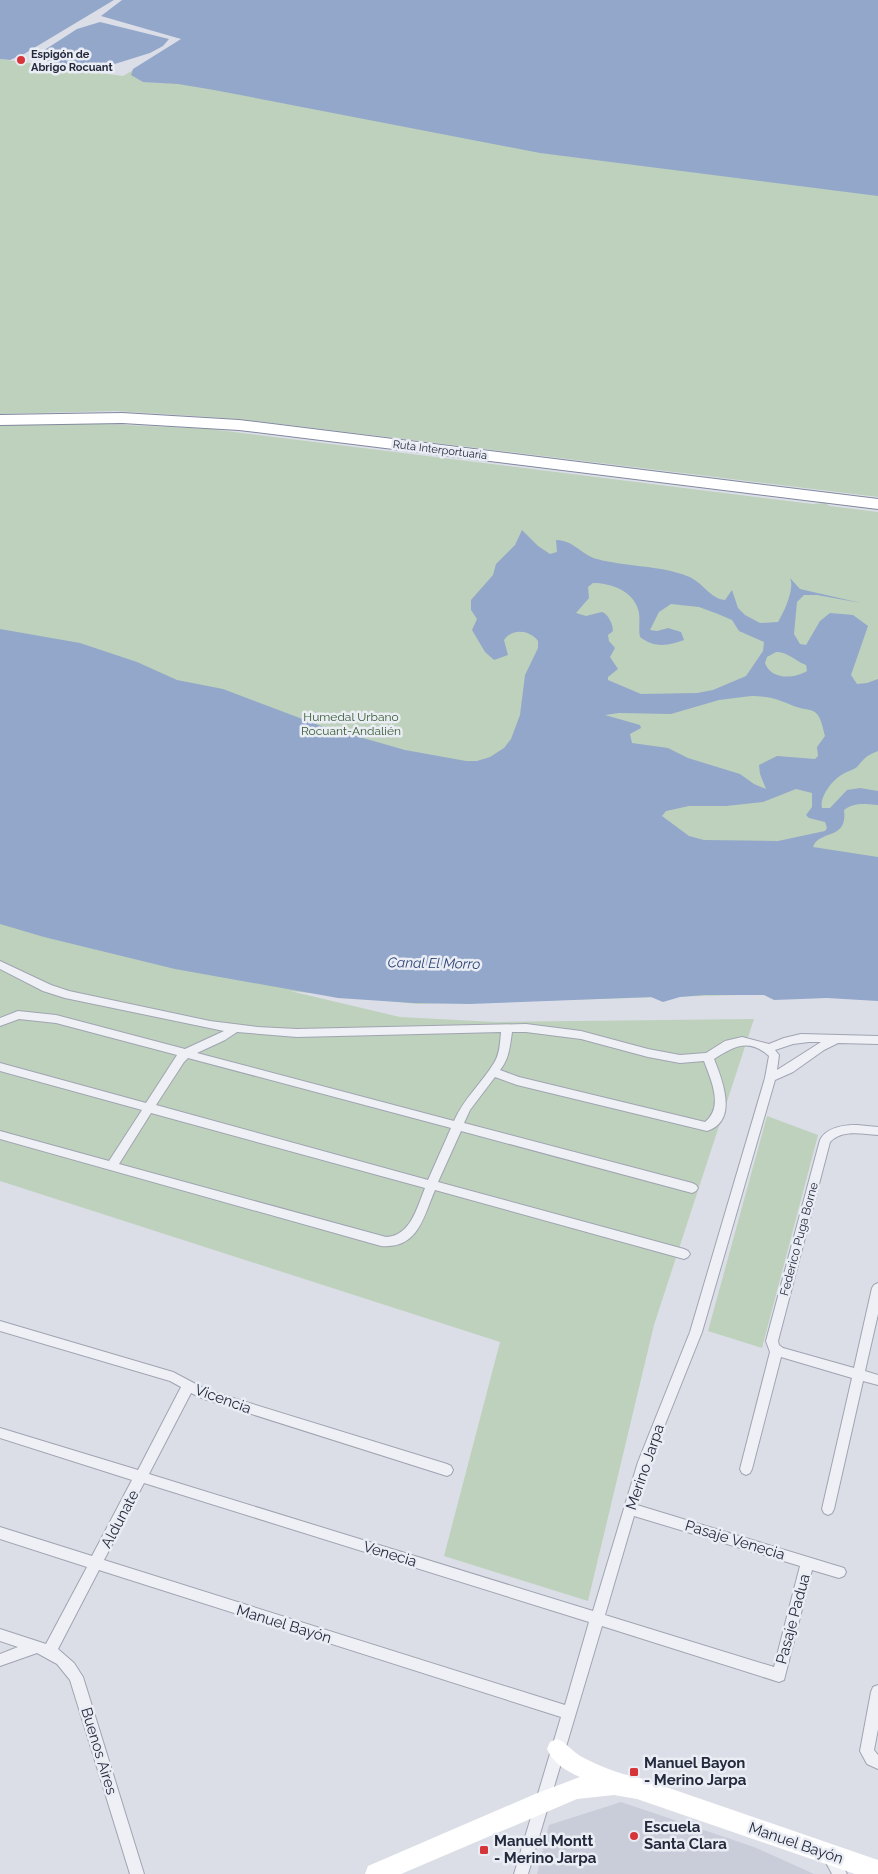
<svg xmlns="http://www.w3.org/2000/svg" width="878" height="1874" font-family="Raleway,sans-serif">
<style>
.built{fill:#c9cdd9}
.green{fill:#bed1bc}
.water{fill:#93a7ca;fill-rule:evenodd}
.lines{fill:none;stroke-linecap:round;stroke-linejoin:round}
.street-casing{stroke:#a0a4b1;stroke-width:2}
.highway-casing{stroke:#82899e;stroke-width:2}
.street{fill:#eef0f5;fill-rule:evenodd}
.secondary{fill:#fff;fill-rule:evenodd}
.highway{fill:#fff;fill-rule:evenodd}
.poi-dot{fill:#d6363a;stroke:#eaedf4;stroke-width:2}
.labels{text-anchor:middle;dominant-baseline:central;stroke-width:5;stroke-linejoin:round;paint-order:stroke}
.far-poi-label{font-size:11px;font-weight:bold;fill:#242a3d;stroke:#eaedf4;text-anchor:start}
.far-street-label{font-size:11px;fill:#242a3d;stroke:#eaedf4}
.park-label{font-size:12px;fill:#345a31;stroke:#eaedf4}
.street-label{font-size:12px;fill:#242a3d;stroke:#eaedf4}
.water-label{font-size:14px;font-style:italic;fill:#2c4374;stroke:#eaedf4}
.near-street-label{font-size:15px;fill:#242a3d;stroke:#eaedf4}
.near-poi-label{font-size:15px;font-weight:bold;fill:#242a3d;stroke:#eaedf4;text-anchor:start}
</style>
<rect width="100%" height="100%" fill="#dbdee7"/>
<polygon class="built" points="621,1802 754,1847 814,1874 537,1874 549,1825"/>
<g class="green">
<polygon points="186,39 878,170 878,497 239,419 116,411 0,414 0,59 123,76"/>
<polygon points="83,423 210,429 813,504 825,503 830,506 878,512 878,997 811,993 417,1004 290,991 400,1017 496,1022 754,1019 654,1325 588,1601 444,1556 500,1342 0,1181 0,425"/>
<polygon points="767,1116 818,1135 762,1348 708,1331"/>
</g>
<g class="water">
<polygon points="0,0 114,0 24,54 10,60 0,59"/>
<polygon points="122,0 878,0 878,196 540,153 214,90 178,84 143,82 131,75 133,69 181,39 101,16"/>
<polygon points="100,22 169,39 163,46 150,53 105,67 78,68 32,58 77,29"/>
<path d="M522,530L538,546L550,554L557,552L556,540C574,540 581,555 597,559C626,567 659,565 687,576C702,581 710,599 725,600L732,590L738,608L745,615L760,623L778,622C784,612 795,589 790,578L800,589L861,603L817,595H804L797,602L794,634L800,644L806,645L820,621L830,613L853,615L868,626L851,675L857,684L867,683L878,679V751C864,757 866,757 857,767C853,770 848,771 843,774C833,779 819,797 822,808H830L847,790L860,788L878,791V805C864,804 855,802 844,810C848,841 819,829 813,847L878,857V1001L827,998L774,1000L764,995H704L680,997L663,1002L651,997L469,1004L413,1003L338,998L175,969L44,937L0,924V629L80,643L137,662L177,680L223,689L321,726L405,750L466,761H477L490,757L504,748L511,739L520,715L525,675L538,648V641C530,630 512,628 504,640L508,655L494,660L485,652L472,630L477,619L471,610V600L493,575L496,564L515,545ZM593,583C610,583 632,590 638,609C641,618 638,628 640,637C654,648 668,646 684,640L681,632L668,628L657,631L650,630L659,612L671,604L699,607L718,614L732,620L739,631L764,642L763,651L746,676L713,690L697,693L641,694L608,680V677L618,669L610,657L615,648L609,641L608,635L613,631C613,624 608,614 602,612L586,616L576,613L589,598L588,587ZM776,652C786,651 796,661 806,665L807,671C794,679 771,680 765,663L767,657ZM751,696C766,696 775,698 789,704C812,715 818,701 825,736L817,747L818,756L815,759L777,756L759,765L760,774L766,789L754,784L740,774L688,758L668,748L632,743L630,734L641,728L640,725L605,715L619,713L671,714L719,700ZM796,789L812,793V807L806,815L809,818L825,822L827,828L825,831L778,841L704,840L689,836L662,816L666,811L689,806H726L763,802Z"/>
</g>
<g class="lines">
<g class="street-casing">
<g id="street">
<path d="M0,961L51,985L69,991L210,1021L257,1027L297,1029L526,1024L581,1031L648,1049L680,1055L706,1053L725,1041L742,1037L769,1044L784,1038L801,1034L878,1036V1044L838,1043L824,1050L793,1072L775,1080L702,1332L650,1462L637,1505L844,1568L846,1572L844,1576L839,1578L812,1570L784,1680L779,1682L602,1626L528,1874H514L561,1717L99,1570L58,1649L74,1663L83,1677L144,1874H130L70,1680L57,1664L37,1653L0,1666V1654L18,1647L0,1641V1629L46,1644L87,1567L0,1539V1527L92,1556L132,1480L0,1438V1428L138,1470L181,1387L170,1381L0,1331V1321L173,1372L207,1390L447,1464L451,1466L453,1470L451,1474L447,1476L204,1399L191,1393L149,1474L593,1611L638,1462L690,1332L765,1078L769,1056C749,1038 734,1046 714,1059C722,1079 739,1121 707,1131L517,1085L495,1077L470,1110L464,1123L692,1183L696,1185L698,1188L696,1191L692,1193L461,1131L438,1182L684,1249L688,1251L690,1254L688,1257L684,1259L435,1190C423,1218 418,1249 381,1246L0,1139V1131L109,1161L142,1110L0,1071V1063L146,1103L177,1055L56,1023L19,1019L0,1026V1018L18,1011L56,1015L185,1049L224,1031L65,998L43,991L0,969ZM237,1032L297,1037L501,1032C500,1042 500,1054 494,1063C482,1083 464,1098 454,1121L197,1053L225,1040ZM512,1032H526L581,1039L648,1057L680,1063L704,1061C711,1080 724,1107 705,1122L519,1077L500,1070C509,1059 510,1046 512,1032ZM809,1042H821L777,1070L779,1055L775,1050L793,1044ZM188,1058L451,1128L428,1180L156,1105L184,1062ZM151,1113L425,1188C417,1207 411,1236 386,1237L119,1164ZM144,1483L589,1622L565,1705L104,1560ZM634,1516L800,1566L774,1667L605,1615Z"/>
<path d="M857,1125L878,1127V1135C862,1134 842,1129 830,1142L778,1341L779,1345L783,1348L854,1368L872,1288L874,1285L878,1283V1314L865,1371L878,1375V1385L863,1381L834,1509L832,1513L828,1515L824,1513L822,1509L852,1378L781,1357L752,1469L750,1473L746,1475L742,1473L740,1469L770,1352L766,1341L820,1140C827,1127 843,1125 857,1125Z"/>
<polygon points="878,1685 878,1729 874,1750 878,1755 878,1769 867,1764 860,1751 871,1692 873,1687"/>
<polygon points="829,1848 834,1850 847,1874 832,1874 822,1855 824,1850"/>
</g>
</g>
<g class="highway-casing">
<polygon id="highway" points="122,413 239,420 878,499 878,509 239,430 122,423 0,425 0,415"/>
</g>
<use href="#street" class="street"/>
<path class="secondary" d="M557,1739C567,1743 573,1752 582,1757C599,1766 619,1774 637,1777L878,1860V1874H855L637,1799L614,1795L577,1799L401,1874H365L368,1866L535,1794L580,1777C566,1771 553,1763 547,1749L550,1742Z"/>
<use href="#highway" class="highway"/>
</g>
<g class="poi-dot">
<circle cx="21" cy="60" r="5"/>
<rect x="629" y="1767" width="10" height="10" rx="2.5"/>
<circle cx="634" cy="1836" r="5"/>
<rect x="479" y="1845" width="10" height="10" rx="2.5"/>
</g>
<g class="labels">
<g class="far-poi-label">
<text x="31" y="54">Espigón de<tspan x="31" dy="13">Abrigo Rocuant</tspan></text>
</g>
<g class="far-street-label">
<text transform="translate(440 450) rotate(7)">Ruta Interportuaria</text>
</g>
<g class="park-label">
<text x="351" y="717">Humedal Urbano<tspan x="351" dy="14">Rocuant-Andalién</tspan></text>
</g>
<g class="street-label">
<text transform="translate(799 1239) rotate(-75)">Federico Puga Borne</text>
</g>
<g class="water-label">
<text transform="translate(434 963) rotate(1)">Canal El Morro</text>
</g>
<g class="near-street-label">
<text transform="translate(223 1399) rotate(20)">Vicencia</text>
<text transform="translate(645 1467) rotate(-71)">Merino Jarpa</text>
<text transform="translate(120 1519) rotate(-62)">Aldunate</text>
<text transform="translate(735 1540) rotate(17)">Pasaje Venecia</text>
<text transform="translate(390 1554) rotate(17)">Venecia</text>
<text transform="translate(793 1619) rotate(-75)">Pasaje Padua</text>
<text transform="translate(284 1624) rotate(17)">Manuel Bayón</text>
<text transform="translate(99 1751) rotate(73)">Buenos Aires</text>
<text transform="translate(796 1843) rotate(19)">Manuel Bayón</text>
</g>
<g class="near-poi-label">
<text x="644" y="1763">Manuel Bayon<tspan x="644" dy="17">- Merino Jarpa</tspan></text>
<text x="644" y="1827">Escuela<tspan x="644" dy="17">Santa Clara</tspan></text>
<text x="494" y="1841">Manuel Montt<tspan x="494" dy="17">- Merino Jarpa</tspan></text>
</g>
</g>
</svg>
